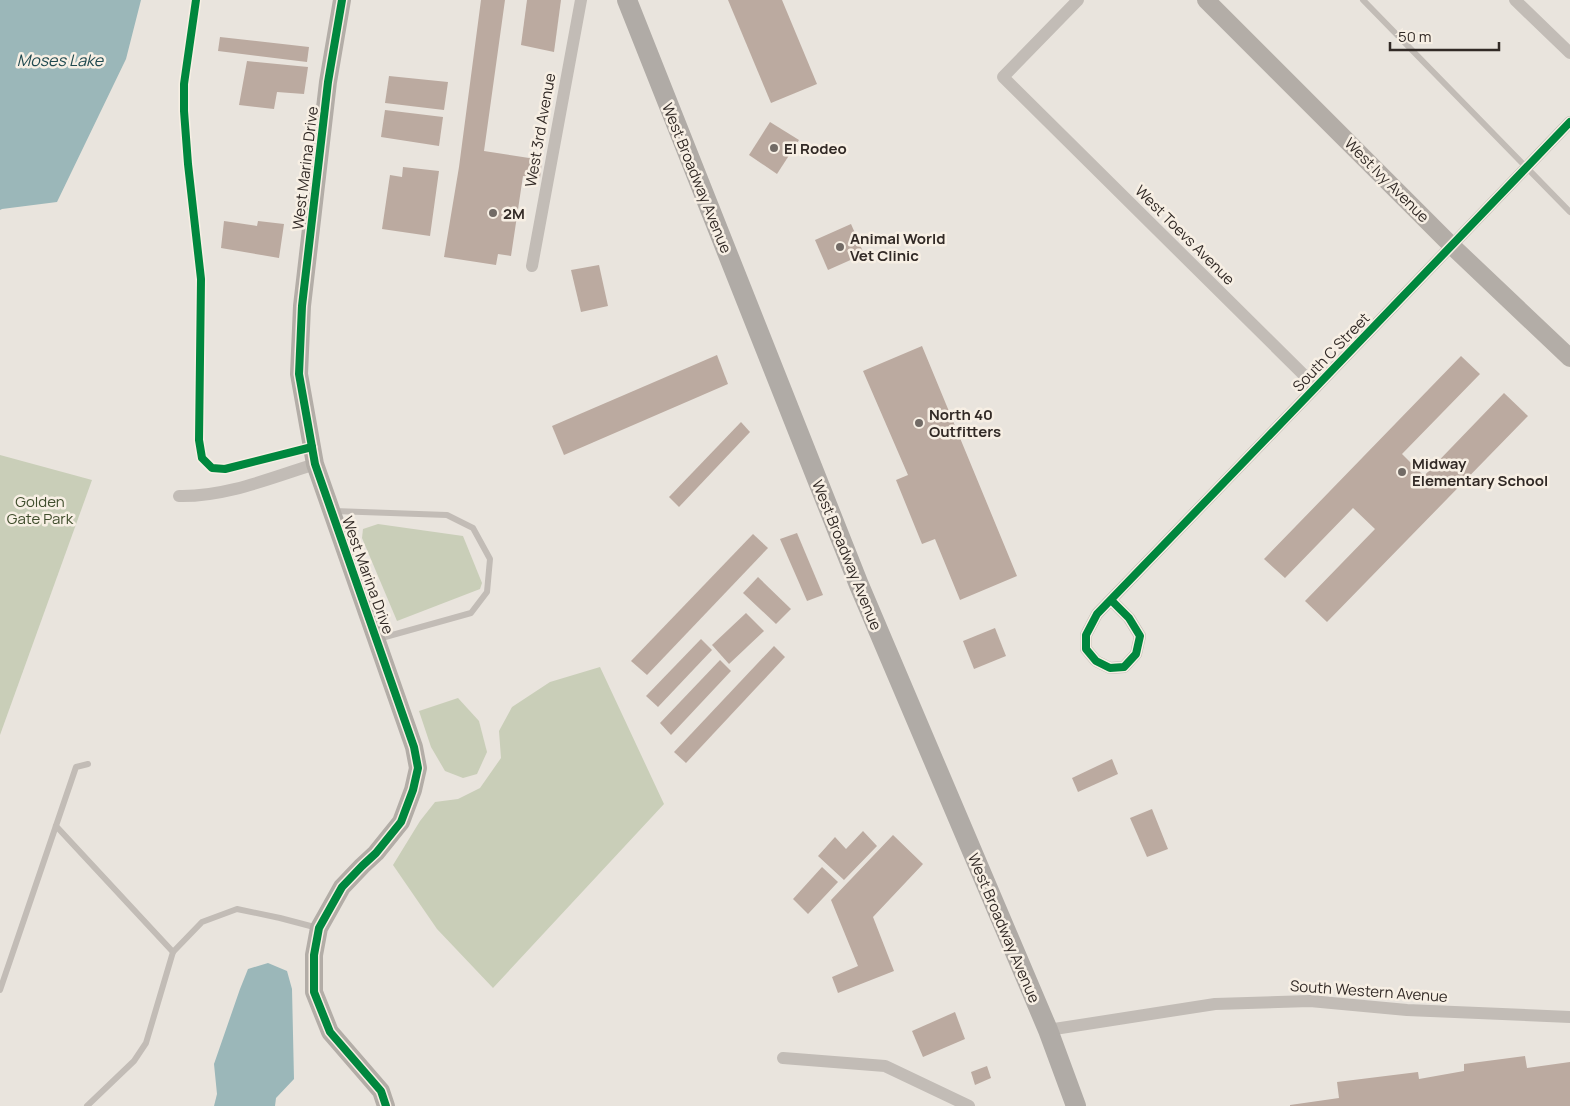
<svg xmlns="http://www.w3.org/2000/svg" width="1570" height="1106" font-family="Manrope,sans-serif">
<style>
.green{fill:#c9ceb8}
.water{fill:#9bb7b9}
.building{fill:#bbaaa0}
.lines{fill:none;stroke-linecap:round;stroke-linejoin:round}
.lane{stroke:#c2bcb6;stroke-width:6}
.street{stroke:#c2bcb6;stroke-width:12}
.secondary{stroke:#b3ada7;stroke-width:18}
.primary{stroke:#b0aba6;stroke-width:20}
.cycleway-casing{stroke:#f7efe4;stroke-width:11}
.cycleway{stroke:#00873e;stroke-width:8}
.poi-dot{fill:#726b66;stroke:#f7efe4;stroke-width:2}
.labels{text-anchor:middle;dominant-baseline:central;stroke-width:5;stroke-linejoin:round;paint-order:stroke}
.street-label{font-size:15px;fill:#322a26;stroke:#f7efe4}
.poi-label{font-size:15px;font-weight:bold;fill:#322a26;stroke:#f7efe4;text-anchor:start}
.park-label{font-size:15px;fill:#3f4d2c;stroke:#f7efe4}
.water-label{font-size:16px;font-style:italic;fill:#1f494f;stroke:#f7efe4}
</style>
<rect width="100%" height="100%" fill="#e9e4dd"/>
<g class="green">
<polygon points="0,455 92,480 0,735"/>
<polygon points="378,524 463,536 482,583 480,589 397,621 362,538 363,529"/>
<polygon points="600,667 664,804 493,988 437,929 393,865 420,821 435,802 458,799 480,788 501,758 499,731 512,707 550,682"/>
<polygon points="458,698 479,721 487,752 477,774 463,778 445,771 431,747 419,711"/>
</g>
<g class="water">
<polygon points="0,0 141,0 126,59 57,202 2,209 0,210"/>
<polygon points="268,963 287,971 292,989 294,1079 276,1098 275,1106 214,1106 217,1094 214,1064 240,989 248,969"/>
</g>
<g class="building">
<polygon points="481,0 505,0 484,151 542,160 540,178 523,176 511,256 498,254 496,265 444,257 459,167"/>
<polygon points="527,0 561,0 554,52 521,45"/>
<polygon points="728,0 782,0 817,84 771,103"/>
<polygon points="220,37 309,47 307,62 218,51"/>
<polygon points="247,61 308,67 304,94 277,92 274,109 239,105"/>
<polygon points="389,76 448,82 444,110 385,103"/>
<polygon points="385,110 443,117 439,146 381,137"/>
<polygon points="770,122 799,140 777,174 749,155"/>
<polygon points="403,167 439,171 430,236 382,229 390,175 402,177"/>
<polygon points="224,221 257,226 258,221 284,224 279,258 221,248"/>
<polygon points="851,224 864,254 828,270 815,240"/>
<polygon points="599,265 608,306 581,312 571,270"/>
<polygon points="922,346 1017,576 960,600 935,539 922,544 896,480 908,475 863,371"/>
<polygon points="717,355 728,384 564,455 552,426"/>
<polygon points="1461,356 1480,374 1402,454 1424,476 1504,393 1528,416 1327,622 1305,601 1375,529 1353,508 1285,578 1264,559"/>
<polygon points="741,422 750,432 679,507 669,497"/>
<polygon points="797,533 823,595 807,601 780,539"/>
<polygon points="753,534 768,548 647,675 631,661"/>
<polygon points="758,577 791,609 776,624 743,593"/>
<polygon points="746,613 764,631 729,664 712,645"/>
<polygon points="995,628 1006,656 974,669 963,641"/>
<polygon points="701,639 712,650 658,707 646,696"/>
<polygon points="774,646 785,657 686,763 674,752"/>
<polygon points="720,660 731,671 671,735 660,723"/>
<polygon points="1112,759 1118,774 1078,792 1072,778"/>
<polygon points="1152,809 1168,849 1147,857 1130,818"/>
<polygon points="863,831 877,846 844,880 818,856 835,837 846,849"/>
<polygon points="893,835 923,864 873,917 894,971 838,993 832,977 858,966 831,900"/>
<polygon points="822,867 838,882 808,914 793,899"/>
<polygon points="955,1012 965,1039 923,1057 912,1031"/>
<polygon points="1525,1056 1527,1068 1570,1062 1570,1106 1290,1106 1290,1105 1339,1098 1337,1082 1418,1072 1419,1079 1464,1071 1464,1064"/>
<polygon points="987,1066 991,1078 975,1085 971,1072"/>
</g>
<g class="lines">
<g class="lane">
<polyline points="1363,0 1570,212"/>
<polyline points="334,511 447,515 473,528 490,559 487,592 471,613 378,639"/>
<polyline points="56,826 173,952"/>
<polyline points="0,990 76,767 88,764"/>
<polyline points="87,1106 134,1061 146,1043 173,952 202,922 237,909 280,918 318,928"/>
</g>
<g class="street">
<polyline points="1078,0 1003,77 1316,387"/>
<polyline points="1515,0 1570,53"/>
<polyline points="532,266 581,0"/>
<path d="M179,496C225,497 271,478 315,464"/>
<polyline points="1111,600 1129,618 1140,636 1136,654 1124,667 1110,668 1096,661 1086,649 1086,635 1097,614 1316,387 1570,122"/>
<polyline points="1048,1030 1215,1004 1310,1001 1407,1010 1570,1017"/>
<polyline points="783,1058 885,1066 969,1106"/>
</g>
<g class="secondary">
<polyline points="342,0 328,82 302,306 299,374 315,464 414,747 418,768 413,790 401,822 376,853 362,866 342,887 319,928 314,955 314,992 330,1032 381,1091 386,1106"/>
<polyline points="1206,0 1452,246 1570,358"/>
</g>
<polyline class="primary" points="627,0 859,585 1048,1030 1076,1106"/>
<g class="cycleway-casing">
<g id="cycleway">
<polyline points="196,0 184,84 184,111 188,164 201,279 199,440 202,458 212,468 225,469 312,447"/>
<polyline points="342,0 328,82 302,306 299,374 315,464 414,747 418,768 413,790 401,822 376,853 362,866 342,887 319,928 314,955 314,992 330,1032 381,1091 386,1106"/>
<polyline points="1111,600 1129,618 1140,636 1136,654 1124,667 1110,668 1096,661 1086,649 1086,635 1097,614 1316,387 1570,122"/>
</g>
</g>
<use href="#cycleway" class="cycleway"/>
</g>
<g class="poi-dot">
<circle cx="774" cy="148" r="5"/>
<circle cx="493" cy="213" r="5"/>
<circle cx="840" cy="247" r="5"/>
<circle cx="919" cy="423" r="5"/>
<circle cx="1402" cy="472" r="5"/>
</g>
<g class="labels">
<g class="street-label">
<text transform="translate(540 130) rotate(-80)">West 3rd Avenue</text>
<text transform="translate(305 168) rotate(-83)">West Marina Drive</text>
<text transform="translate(697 178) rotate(68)">West Broadway Avenue</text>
<text transform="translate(1387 180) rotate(45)">West Ivy Avenue</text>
<text transform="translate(1185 235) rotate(45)">West Toevs Avenue</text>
<text transform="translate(1331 352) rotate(-46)">South C Street</text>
<text transform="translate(847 555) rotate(68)">West Broadway Avenue</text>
<text transform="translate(368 575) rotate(70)">West Marina Drive</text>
<text transform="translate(1004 928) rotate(67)">West Broadway Avenue</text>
<text transform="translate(1369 991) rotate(4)">South Western Avenue</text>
</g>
<g class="poi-label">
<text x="784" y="148">El Rodeo</text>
<text x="503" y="213">2M</text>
<text x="850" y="238">Animal World<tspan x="850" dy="17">Vet Clinic</tspan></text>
<text x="929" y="414">North 40<tspan x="929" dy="17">Outfitters</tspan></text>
<text x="1412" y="463">Midway<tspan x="1412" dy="17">Elementary School</tspan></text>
</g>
<g class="park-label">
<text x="40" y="501">Golden<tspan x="40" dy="17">Gate Park</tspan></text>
</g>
<g class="water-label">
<text x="60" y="60">Moses Lake</text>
</g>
</g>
<path d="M1390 42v8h109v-8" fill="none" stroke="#322a26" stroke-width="2.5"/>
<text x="1398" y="42" font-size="15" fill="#322a26" stroke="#f7efe4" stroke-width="4" paint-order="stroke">50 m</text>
</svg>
